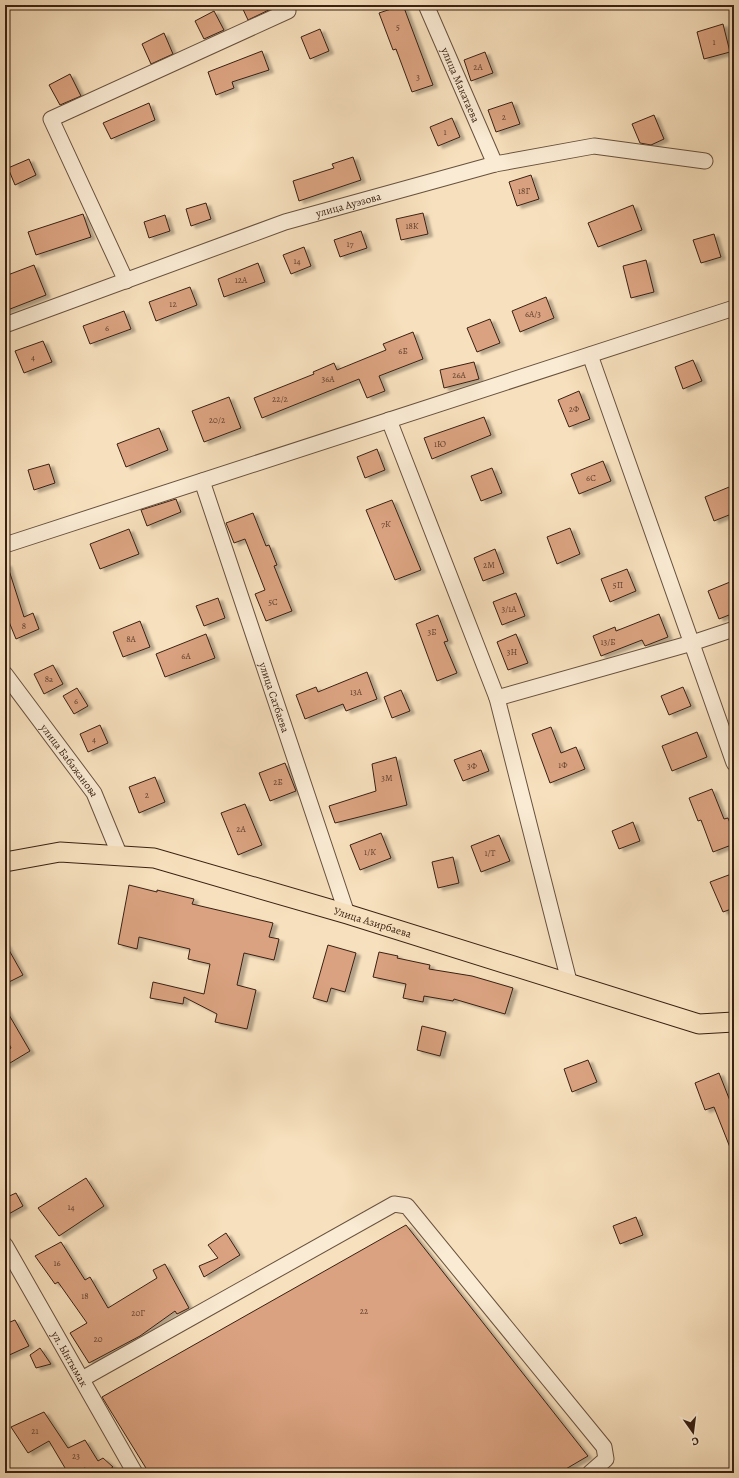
<svg xmlns="http://www.w3.org/2000/svg" width="739" height="1478" font-family="Alegreya,serif">
<style>
.building{fill:#daa280;stroke:#392113;filter:url(#shadow)}
.lines{fill:none;stroke-linecap:round;stroke-linejoin:round}
.minor-casing{stroke:#68513e;stroke-width:17}
.major-casing{stroke:#392113;stroke-width:21}
.minor{stroke:#faebd4;stroke-width:15}
.major{stroke:#f7e0bd;stroke-width:19}
.labels{text-anchor:middle;dominant-baseline:central;stroke-width:3;stroke-linejoin:round;paint-order:stroke}
.number-label{font-size:9px;fill:#61412e}
.street-label{font-size:11px;fill:#392113;stroke:#faebd4}
</style>
<defs>
<filter id="shadow"><feDropShadow dx="4.5" dy="2.5" stdDeviation="1" flood-color="#0004"/></filter>
</defs>
<rect width="100%" height="100%" fill="#f7e0bd"/>
<filter id="stains"><feTurbulence type="fractalNoise" baseFrequency=".005" numOctaves="4"/><feColorMatrix values="0 0 0 0 .2 0 0 0 0 .09 0 0 0 0 .02 0 0 0 .5 -.17"/></filter>
<radialGradient id="worn" r=".72"><stop offset=".6" stop-color="#630" stop-opacity="0"/><stop offset="1" stop-color="#630" stop-opacity=".3"/></radialGradient>
<g class="building">
<polygon points="241,5 277,5 277,6 248,20"/>
<polygon points="403,5 433,85 412,92 396,49 393,50 379,13"/>
<polygon points="214,11 224,30 204,39 195,21"/>
<polygon points="723,24 730,52 704,59 697,32"/>
<polygon points="320,29 329,51 310,59 301,37"/>
<polygon points="164,33 173,54 151,64 142,44"/>
<polygon points="262,51 269,70 232,82 234,88 216,95 208,72"/>
<polygon points="485,52 493,73 471,81 464,60"/>
<polygon points="70,74 81,96 60,105 49,85"/>
<polygon points="512,102 520,124 496,132 488,110"/>
<polygon points="149,103 155,120 111,139 103,123"/>
<polygon points="654,115 664,139 651,145 640,143 632,124"/>
<polygon points="452,118 460,137 438,146 430,127"/>
<polygon points="353,157 361,180 299,201 293,181 334,168 332,164"/>
<polygon points="29,159 36,175 15,185 8,168"/>
<polygon points="531,175 539,199 517,206 509,182"/>
<polygon points="206,203 211,219 191,226 186,209"/>
<polygon points="633,205 642,230 598,247 588,223"/>
<polygon points="423,213 428,234 401,240 396,219"/>
<polygon points="83,214 91,237 36,255 28,232"/>
<polygon points="165,215 170,231 149,238 144,222"/>
<polygon points="361,231 367,248 340,257 334,240"/>
<polygon points="714,234 721,257 701,263 693,240"/>
<polygon points="304,247 311,266 291,274 283,255"/>
<polygon points="646,260 654,292 631,298 623,266"/>
<polygon points="258,263 265,282 224,297 218,279"/>
<polygon points="34,265 46,295 5,311 5,276"/>
<polygon points="190,287 197,305 156,321 149,302"/>
<polygon points="546,297 554,318 520,332 512,311"/>
<polygon points="124,311 131,329 90,344 83,326"/>
<polygon points="490,319 500,343 477,352 467,328"/>
<polygon points="413,332 423,359 379,376 385,391 367,398 359,379 262,418 254,398 314,374 313,372 334,363 337,370 386,350 383,344"/>
<polygon points="43,341 52,362 24,373 15,351"/>
<polygon points="693,360 702,381 683,389 675,367"/>
<polygon points="474,362 479,379 444,388 440,370"/>
<polygon points="579,391 590,419 569,427 558,400"/>
<polygon points="229,397 241,428 204,442 192,411"/>
<polygon points="484,417 491,435 432,459 424,438"/>
<polygon points="159,428 168,450 126,467 117,444"/>
<polygon points="377,449 385,470 365,478 357,457"/>
<polygon points="603,461 611,481 579,494 571,474"/>
<polygon points="49,464 55,483 34,490 28,470"/>
<polygon points="492,468 502,493 481,501 471,476"/>
<polygon points="734,485 734,513 714,521 705,497"/>
<polygon points="176,499 181,512 147,526 141,510"/>
<polygon points="392,500 421,570 395,580 366,510"/>
<polygon points="253,513 266,546 269,545 277,565 274,566 292,611 266,621 255,594 265,590 245,539 234,543 226,523"/>
<polygon points="570,528 580,554 557,564 547,537"/>
<polygon points="129,529 139,554 100,569 90,544"/>
<polygon points="495,549 504,573 483,581 474,558"/>
<polygon points="5,564 7,564 24,617 33,613 39,629 16,639 5,612"/>
<polygon points="627,569 636,591 610,602 601,579"/>
<polygon points="730,582 734,591 734,613 719,619 708,591"/>
<polygon points="516,593 525,616 502,625 493,602"/>
<polygon points="218,598 225,618 204,626 196,606"/>
<polygon points="659,614 668,637 645,646 642,640 601,656 593,636 615,627 616,631"/>
<polygon points="438,615 448,641 444,642 457,673 437,681 416,624"/>
<polygon points="140,621 150,647 123,657 113,632"/>
<polygon points="206,634 215,658 165,677 156,654"/>
<polygon points="516,634 528,663 508,670 497,642"/>
<polygon points="53,665 63,684 44,694 34,674"/>
<polygon points="367,672 377,699 346,711 343,704 305,719 296,695 316,687 318,692"/>
<polygon points="683,687 691,706 669,715 661,696"/>
<polygon points="77,688 88,706 74,714 63,696"/>
<polygon points="401,690 410,711 392,718 384,697"/>
<polygon points="100,725 108,743 88,752 80,734"/>
<polygon points="551,727 561,753 576,747 585,769 550,783 532,734"/>
<polygon points="697,732 707,757 672,771 662,746"/>
<polygon points="481,750 489,771 463,781 454,760"/>
<polygon points="396,757 407,805 335,823 329,806 376,791 372,764"/>
<polygon points="285,763 296,791 270,801 259,773"/>
<polygon points="155,777 165,802 139,813 129,787"/>
<polygon points="712,789 724,819 728,818 734,833 734,844 713,852 701,820 698,821 689,798"/>
<polygon points="245,804 262,845 238,855 221,813"/>
<polygon points="633,822 640,841 619,849 612,831"/>
<polygon points="381,833 391,858 360,870 350,845"/>
<polygon points="499,835 510,861 481,872 471,846"/>
<polygon points="453,857 459,883 438,888 432,862"/>
<polygon points="734,873 734,908 723,912 710,882"/>
<polygon points="129,885 157,892 157,890 194,899 192,904 273,923 269,937 279,939 274,960 244,953 237,985 256,990 247,1029 215,1022 217,1014 184,997 183,1004 150,998 153,982 204,994 210,964 188,959 190,949 139,937 137,949 118,944"/>
<polygon points="5,943 23,975 5,984"/>
<polygon points="328,945 356,953 345,992 331,988 327,1002 313,998"/>
<polygon points="379,952 398,956 397,958 430,965 429,969 472,976 513,988 505,1014 454,999 453,1001 424,996 423,1002 403,998 406,984 373,977"/>
<polygon points="5,1008 30,1051 5,1066 5,1052 11,1048 5,1036"/>
<polygon points="422,1026 446,1032 440,1056 417,1050"/>
<polygon points="588,1060 597,1082 572,1092 564,1069"/>
<polygon points="719,1073 734,1111 733,1155 714,1107 705,1110 695,1083"/>
<polygon points="86,1178 104,1206 59,1236 38,1208"/>
<polygon points="16,1193 23,1206 5,1216 5,1198"/>
<polygon points="636,1217 643,1235 620,1244 613,1226"/>
<polygon points="406,1225 588,1456 559,1473 149,1473 102,1397"/>
<polygon points="226,1233 240,1255 204,1277 199,1266 218,1258 208,1245"/>
<polygon points="61,1242 85,1280 90,1277 108,1308 157,1278 153,1270 165,1264 189,1308 177,1314 175,1311 140,1336 89,1363 70,1333 87,1323 58,1282 55,1284 35,1256"/>
<polygon points="15,1320 29,1346 5,1357 5,1324"/>
<polygon points="40,1348 51,1364 36,1368 30,1355"/>
<polygon points="44,1412 68,1448 85,1440 98,1461 103,1458 113,1467 104,1473 100,1473 98,1470 91,1473 85,1468 74,1473 68,1473 49,1441 28,1453 11,1427"/>
</g>
<g class="lines">
<g class="minor-casing">
<g id="minor">
<path id="s1" d="M426,5L495,164"/>
<polyline points="126,281 51,119 288,11 286,5"/>
<path id="s2" d="M5,325L285,222L495,164L594,146L705,161"/>
<polyline points="590,355 734,763"/>
<polyline points="389,420 497,698 570,985"/>
<path id="s3" d="M202,481L347,914"/>
<polyline points="5,545 734,308"/>
<path id="s4" d="M5,674L94,793L120,856"/>
<polyline points="497,698 692,643 734,629"/>
<path id="s5" d="M5,1245L135,1473"/>
<polyline points="82,1379 394,1204 407,1206 604,1447 606,1459 590,1473"/>
</g>
</g>
<g class="major-casing">
<g id="major">
<path id="s6" d="M5,862L60,852L154,858L347,914L699,1024L734,1022"/>
</g>
</g>
<use href="#minor" class="minor"/>
<use href="#major" class="major"/>
</g>
<g class="labels">
<g class="number-label">
<text x="398" y="27">5</text>
<text x="714" y="42">1</text>
<text x="478" y="67">2А</text>
<text x="418" y="77">3</text>
<text x="504" y="117">2</text>
<text x="445" y="132">1</text>
<text x="524" y="191">18Г</text>
<text x="412" y="226">18К</text>
<text x="350" y="244">17</text>
<text x="297" y="261">14</text>
<text x="241" y="280">12А</text>
<text x="173" y="304">12</text>
<text x="533" y="314">6А/3</text>
<text x="107" y="328">6</text>
<text x="403" y="351">6Б</text>
<text x="33" y="357">4</text>
<text x="459" y="375">26А</text>
<text x="328" y="379">36А</text>
<text x="280" y="399">22/2</text>
<text x="574" y="409">2Ф</text>
<text x="217" y="420">20/2</text>
<text x="440" y="444">1Ю</text>
<text x="591" y="478">6С</text>
<text x="386" y="524">7К</text>
<text x="489" y="565">2M</text>
<text x="618" y="585">5П</text>
<text x="273" y="602">5С</text>
<text x="509" y="609">3/1A</text>
<text x="24" y="626">8</text>
<text x="432" y="632">3Б</text>
<text x="131" y="639">8А</text>
<text x="608" y="642">13/Б</text>
<text x="512" y="652">3H</text>
<text x="186" y="656">6А</text>
<text x="49" y="679">8а</text>
<text x="356" y="692">13А</text>
<text x="76" y="701">6</text>
<text x="94" y="739">4</text>
<text x="563" y="765">1Ф</text>
<text x="472" y="766">3Ф</text>
<text x="387" y="778">3М</text>
<text x="278" y="782">2Б</text>
<text x="147" y="795">2</text>
<text x="241" y="829">2А</text>
<text x="370" y="852">1/К</text>
<text x="490" y="853">1/Т</text>
<text x="71" y="1207">14</text>
<text x="57" y="1263">16</text>
<text x="85" y="1296">18</text>
<text x="364" y="1311">22</text>
<text x="138" y="1313">20Г</text>
<text x="98" y="1339">20</text>
<text x="35" y="1431">21</text>
<text x="76" y="1456">23</text>
</g>
<g class="street-label">
<text stroke="none"><textPath href="#s1" startOffset="87">улица Макатаева</textPath></text>
<text stroke="none"><textPath href="#s2" startOffset="364">улица Ауэзова</textPath></text>
<text stroke="none"><textPath href="#s3" startOffset="228">улица Сатбаева</textPath></text>
<text stroke="none"><textPath href="#s4" startOffset="108">улица Бабажанова</textPath></text>
<text stroke="none"><textPath href="#s6" startOffset="378">Улица Азирбаева</textPath></text>
<text stroke="none"><textPath href="#s5" startOffset="131">ул. Ынтымак</textPath></text>
</g>
</g>
<rect width="739" height="1478" fill="none" stroke="#f7e0bd" stroke-width="20"/>
<rect x="6" y="6" width="727" height="1466" fill="none" stroke="#392113" stroke-width="2"/>
<rect x="10" y="10" width="719" height="1458" fill="none" stroke="#392113"/>
<g transform="translate(693 1432) rotate(166)" stroke="#faebd4" stroke-width="3" paint-order="stroke">
<path d="M0-3L7 15L0 10L-7 15Z" fill="#392113"/>
<text y="-6" font-size="11" font-weight="bold" text-anchor="middle" fill="#392113">С</text>
</g>
<rect width="100%" height="100%" filter="url(#stains)"/>
<rect width="100%" height="100%" fill="url(#worn)"/>
</svg>
